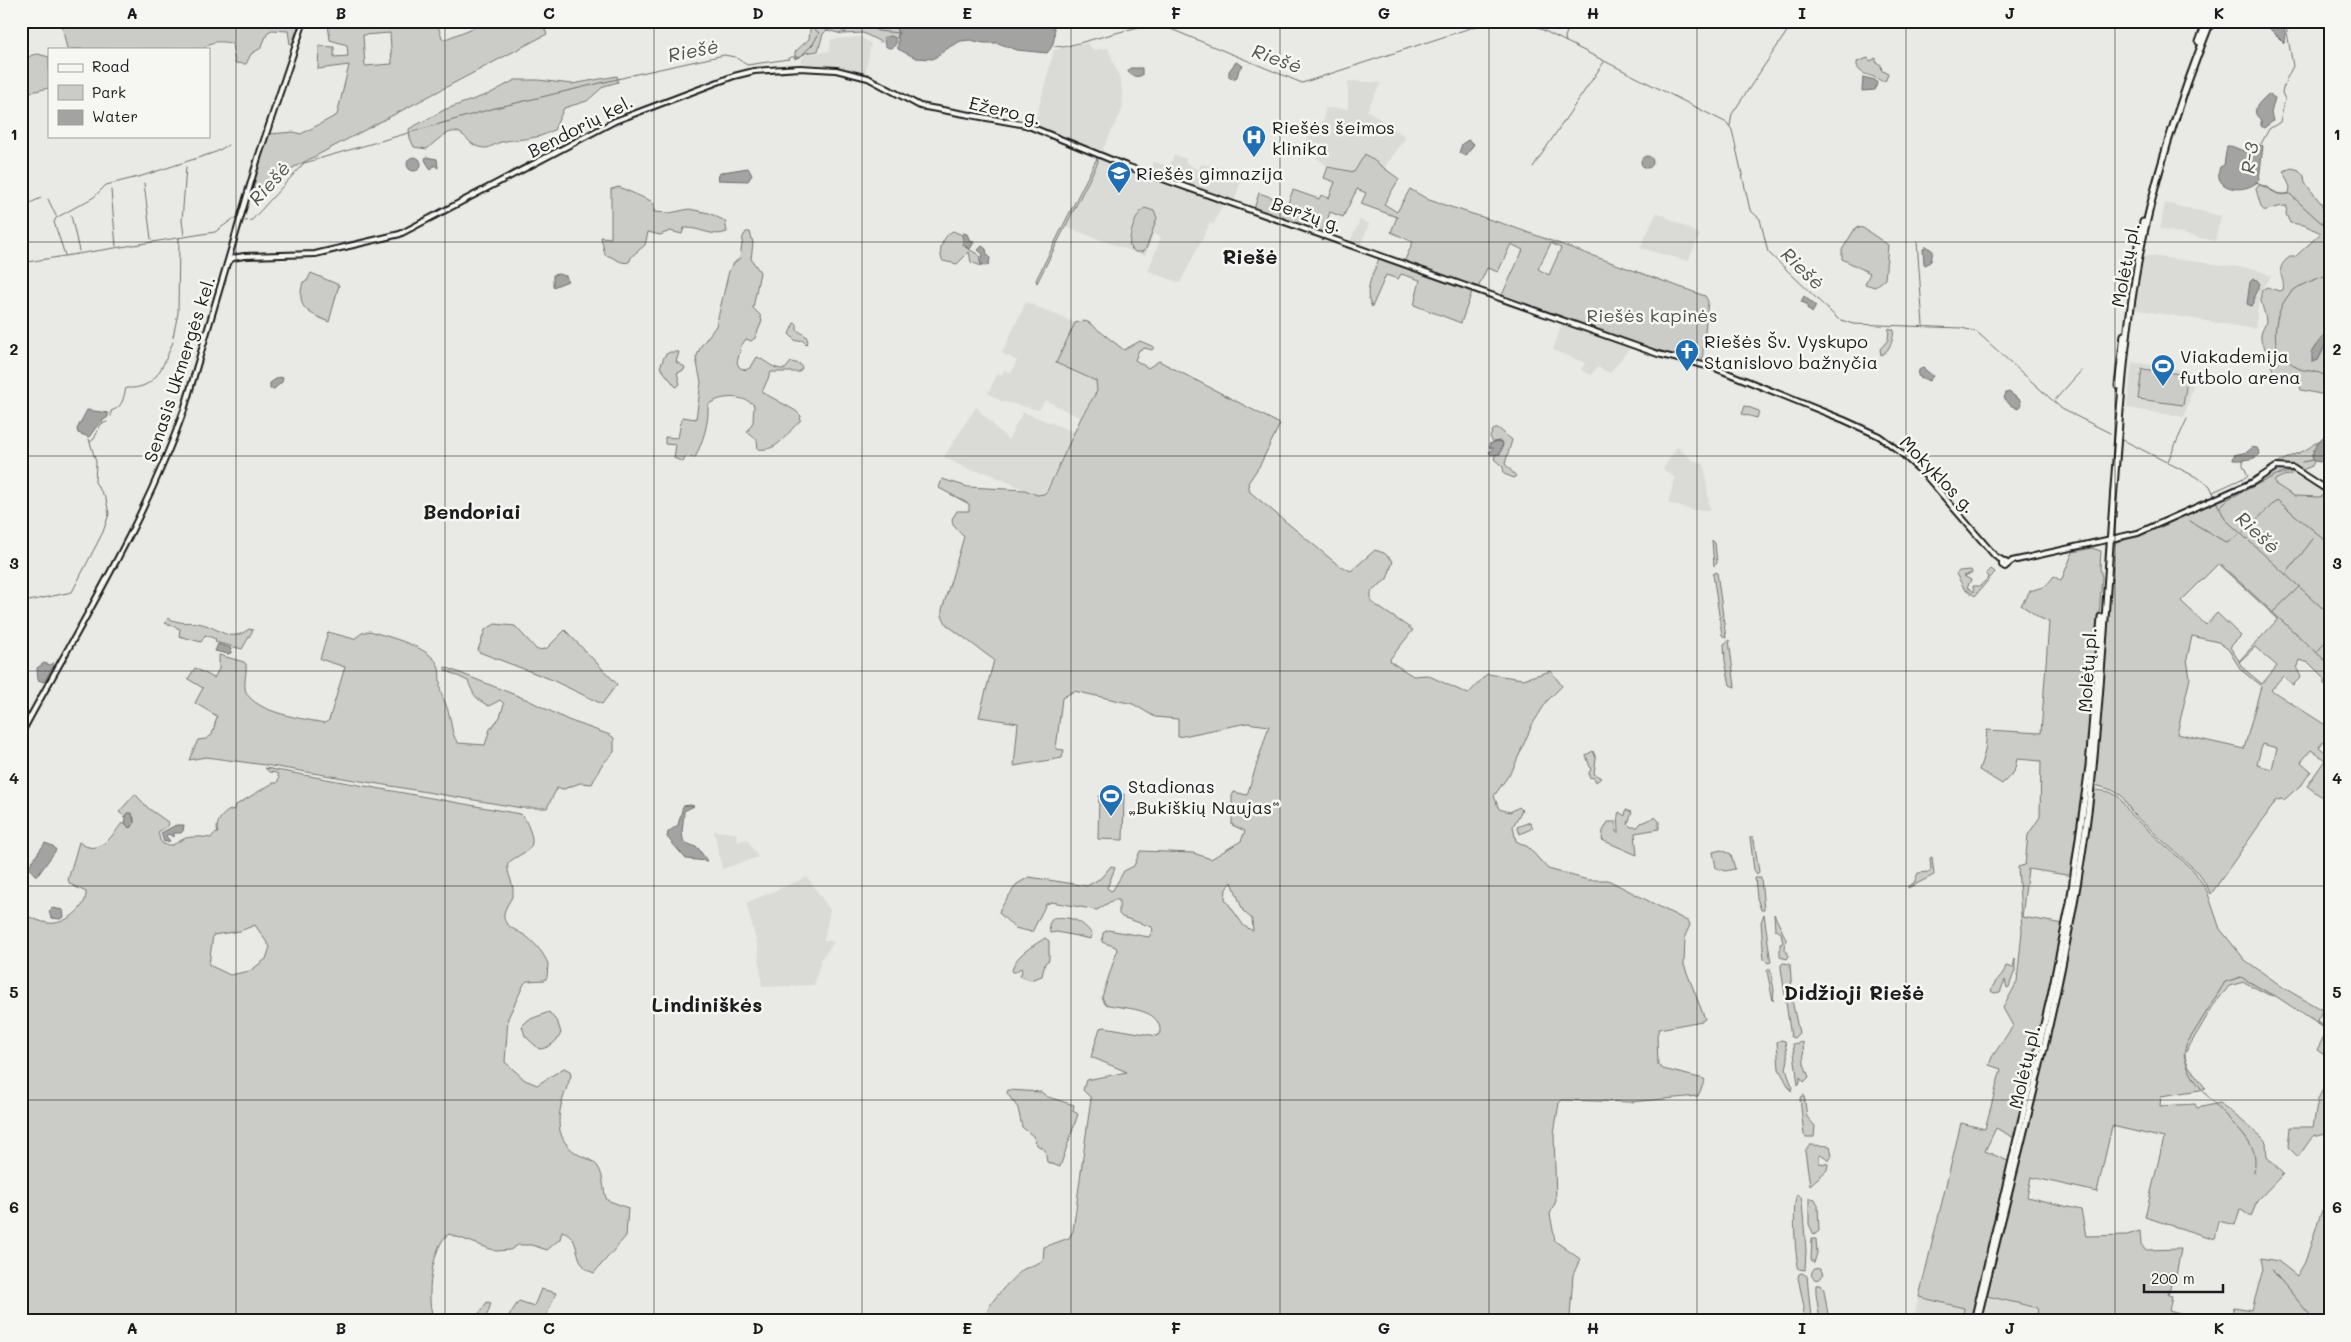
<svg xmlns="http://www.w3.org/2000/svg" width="2351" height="1342" font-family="Mali,sans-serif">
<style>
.built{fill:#dadad6}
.green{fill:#cbcbc7;stroke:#747472;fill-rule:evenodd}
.water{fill:#a3a3a1;stroke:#6d6d6c}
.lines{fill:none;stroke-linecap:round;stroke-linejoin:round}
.stream{stroke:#6d6d6c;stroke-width:1}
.secondary-casing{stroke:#1c1c1c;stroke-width:8}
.trunk-casing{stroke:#1c1c1c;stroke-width:9}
.secondary{stroke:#f6f6f2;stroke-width:4}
.trunk{stroke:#f6f6f2;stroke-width:5}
.grid{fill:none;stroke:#1c1c1c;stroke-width:1;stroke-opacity:0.55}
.labels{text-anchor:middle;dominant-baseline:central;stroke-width:5;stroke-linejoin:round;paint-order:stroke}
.street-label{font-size:18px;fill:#1c1c1c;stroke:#f6f6f2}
.poi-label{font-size:18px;fill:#1c1c1c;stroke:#f6f6f2;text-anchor:start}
.park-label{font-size:18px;fill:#51514f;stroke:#f6f6f2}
.water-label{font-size:19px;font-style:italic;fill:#525251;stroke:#f6f6f2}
.quarter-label{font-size:20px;font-weight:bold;fill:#1c1c1c;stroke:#f6f6f2}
.neatline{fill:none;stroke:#1c1c1c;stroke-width:2}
.grid-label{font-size:16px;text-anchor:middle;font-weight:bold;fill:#1c1c1c}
</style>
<rect width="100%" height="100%" fill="#e9e9e5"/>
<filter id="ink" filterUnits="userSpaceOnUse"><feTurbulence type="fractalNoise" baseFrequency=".02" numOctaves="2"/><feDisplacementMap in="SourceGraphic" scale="10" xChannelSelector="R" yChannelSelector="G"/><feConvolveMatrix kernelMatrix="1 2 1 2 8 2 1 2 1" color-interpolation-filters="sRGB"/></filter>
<g filter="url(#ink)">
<g class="built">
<polygon points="861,37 871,44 865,74 840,67 800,63 804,55 830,51 831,39"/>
<polygon points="1087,43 1093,50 1108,48 1121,82 1123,108 1100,155 1034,126 1054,50"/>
<polygon points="1348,81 1381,83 1367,110 1406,137 1384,168 1365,154 1354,172 1328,167 1305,148 1310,131 1324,120 1325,108 1348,109"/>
<polygon points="1174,155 1186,159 1185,162 1198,170 1201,164 1228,169 1229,167 1244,173 1234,201 1151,173 1153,162 1170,166"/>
<polygon points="1100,158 1224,201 1214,224 1210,223 1180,283 1148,271 1161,237 1153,234 1145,256 1066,227"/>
<polygon points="2165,203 2221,216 2215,241 2160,229"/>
<polygon points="1657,212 1700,235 1688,261 1640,248"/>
<polygon points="1360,220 1369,224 1360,246 1350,242"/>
<polygon points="2142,255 2255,269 2271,276 2260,293 2255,329 2133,309"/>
<polygon points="1026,302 1075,323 1056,363 1096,381 1098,386 1097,391 1081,418 1045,400 1039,410 1001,401 988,393 998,373 1002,375 1004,370 1011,373 1017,361 1002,353"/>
<polygon points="1563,321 1631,346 1610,373 1597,367 1591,375 1581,370 1585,363 1553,350"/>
<polygon points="2132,362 2197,372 2184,417 2127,408"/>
<polygon points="976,407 1008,440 1023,412 1074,432 1044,494 1037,495 985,472 969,470 944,457"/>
<polygon points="1677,447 1692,460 1704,464 1710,510 1692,510 1668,503 1675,478 1663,469"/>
<polygon points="2294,471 2307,479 2328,493 2319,497 2304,498 2294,496 2278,488 2275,480 2283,476 2290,475"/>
<polygon points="714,831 736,833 738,842 747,839 758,857 722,869"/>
<polygon points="807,877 830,910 824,940 834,942 821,959 814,985 762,987 758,947 746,903"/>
<polygon points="1987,1296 2039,1308 2036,1321 1981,1321"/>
<polygon points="1919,1297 1965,1308 1962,1321 1913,1321"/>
</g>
<g class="green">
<path d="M61,21H300L292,44H290L288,31L272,30L268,32L261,48L251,54L246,64L235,63L232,43C222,42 211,39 204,49H67Z"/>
<path d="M308,21H436L443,40L478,26L477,21H541L547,34L251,190L269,134L294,132L301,134L337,115L349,65L318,69L319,46L334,47V57L348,56L347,45L330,40L328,24L319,26ZM390,33L392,64L365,66L363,35Z"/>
<polygon points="811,21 893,21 898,33 898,38 884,37 881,42 863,33 842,34 827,30 823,34 818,51 806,53 795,59 795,52 809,39"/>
<polygon points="38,54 49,57 49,88 31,92 21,77 21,62 32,55"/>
<path d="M1868,58L1870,61L1876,58V62L1881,65L1882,71L1888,73L1886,80L1881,81C1873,74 1856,76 1857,62Z"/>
<path d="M617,76L618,82L604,86L587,101L564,108L554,130C549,132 543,136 536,137C525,140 513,139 501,142C497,143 491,147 487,148C459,149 468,110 427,149L414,147L410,138L409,129L446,109L489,94L515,80H538L572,84Z"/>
<path d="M1365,154L1399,179L1384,204L1397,212L1410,189L1429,200L1507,225L1705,296L1708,301L1702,362L1677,358L1501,297L1523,250L1511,244L1498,272L1487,268L1478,288L1404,262L1413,242L1391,232L1397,217L1361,204L1366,193L1357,189L1343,217L1330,212L1323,233L1254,209L1259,193L1288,203L1293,190L1319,199L1321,195L1329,198L1335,182L1324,178L1328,167L1354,172ZM1551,243L1561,248L1549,275L1538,269Z"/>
<polygon points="1097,158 1098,162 1037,283 1036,280"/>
<path d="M2292,168L2299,170L2304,176L2305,183L2321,203L2325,214H2330V396L2301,390L2297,372C2272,381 2276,379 2269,357C2267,348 2260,346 2261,336C2261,330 2266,326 2266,321C2265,309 2258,302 2262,290L2267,287L2279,291L2283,290C2286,278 2272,269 2290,257H2295L2321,233L2304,225L2290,223L2286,214L2287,206C2260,207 2265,222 2256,189L2259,185C2270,185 2277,199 2289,193L2290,187L2283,171ZM2323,336L2326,344L2318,360L2314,348Z"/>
<path d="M619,187L651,201L654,204V212L670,213L689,209L709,213L725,221L727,232C712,238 700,227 684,228L682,234L670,231L660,235L648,232L645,245L632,256L629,262C621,265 613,256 605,255L601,237L611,238V189Z"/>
<path d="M1145,208L1154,211L1157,218L1146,249L1142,252H1135L1130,247C1128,237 1136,213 1145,208Z"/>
<polygon points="1856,227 1863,228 1888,245 1885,279 1875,287 1865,284 1870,273 1842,259 1842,250"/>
<path d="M953,231L962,235L965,247L979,255L981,266L971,262L969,252L957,264L943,261C937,251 943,236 953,231Z"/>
<path d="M746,232H750L753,243L751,259L760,272L753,308L760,315L762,321L755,338L751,341L746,339L741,346L737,363L740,368L746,370L751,367L757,357C767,361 773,370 785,369L791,362L800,364L802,368L799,372H771L762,392L796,411L801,416L800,421C786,433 779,452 758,449L757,440L747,432L753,422L754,405C743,395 720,395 708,405C709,424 703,440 695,458L686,456L683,462L674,458L676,445L665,444V437L678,438L682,417L696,419L701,382L696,358L701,346L716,326L729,271L734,263L740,258L743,237Z"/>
<path d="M1380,256L1473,289L1461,323L1414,305L1420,280L1401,274L1398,279L1386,275L1372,307C1362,291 1374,273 1380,256Z"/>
<path d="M311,273L339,285L329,322C307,312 296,309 303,282L307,281Z"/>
<path d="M1083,321L1088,322L1124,350L1140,341L1154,347L1152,350L1145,348L1139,350L1135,360L1148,368L1159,361L1280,424L1260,465L1248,483L1250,492L1338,565L1351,571L1375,550L1384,553L1393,561L1387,579L1371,592V602L1413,630L1390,659L1391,662L1413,676L1427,675L1468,694L1487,674L1523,679L1551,671L1562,686L1547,701L1532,725L1513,769L1494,796L1499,809L1510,812L1519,807L1522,810L1513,826L1516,841L1528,847L1548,869L1588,880H1608L1689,922L1690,925L1685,936L1684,965L1705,1019L1702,1021L1659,1029L1657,1035L1658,1065L1663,1069L1704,1079L1705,1080L1698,1096L1630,1102L1562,1100L1559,1103L1554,1133L1556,1201L1550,1214L1555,1241L1580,1259L1573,1275L1570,1316L1567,1321H994L987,1312C990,1301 1014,1276 1024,1269C1030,1266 1037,1264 1043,1261L1044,1247L1069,1238L1073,1231L1091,1098L1083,1090L1086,1080L1127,1072L1091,1057L1100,1028L1104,1027L1157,1036L1160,1033C1162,1007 1123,1009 1105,1004L1102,997L1117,951L1116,947L1102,942L1103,933L1108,930L1149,937L1153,930L1152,927L1122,917L1119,914V900H1113L1097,910L1052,902L1046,904L1032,932L1015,928L999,913L1000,909L1017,884L1029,877L1087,886L1101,878L1111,866L1115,868L1107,888L1111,891L1113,890L1124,871L1134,866L1140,851L1193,853L1211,859L1241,841L1245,831L1232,825V796L1234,792L1247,795L1269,726L1247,723L1178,737V719L1155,717L1133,704L1074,691L1062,698L1056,749L1064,750L1062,758L1014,766L1018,723L979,717L994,660L947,625L942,616V610L964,537L953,525L952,519L957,511H969V504L939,488L942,479L968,487L1025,490L1037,495L1044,494L1047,491L1081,418L1097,391L1096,381L1056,363L1075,323ZM1232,882L1243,911L1252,919L1253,931L1244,926L1225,899L1226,889Z"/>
<polygon points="794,323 797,324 797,330 806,336 808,342 806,344 802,340 796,341 789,334"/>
<path d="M1889,328L1894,330C1893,340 1890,351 1881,355L1880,349L1888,340Z"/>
<polygon points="670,352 679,352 676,362 685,367 684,370 677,373 680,384 676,387 660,367 665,355"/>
<polygon points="2142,369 2188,375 2183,405 2138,399"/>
<polygon points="1745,406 1759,411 1757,418 1742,414"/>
<polygon points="1498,428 1512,440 1505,464 1516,476 1514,478 1504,474 1503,467 1494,459 1496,453 1502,449 1503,443 1500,441 1493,442 1490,437 1493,430"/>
<path d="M2315,443H2319L2312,454L2314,461L2312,466L2300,471L2286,465L2275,466C2287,455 2304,454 2315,443Z"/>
<path d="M2282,468L2294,471L2290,475L2283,476L2275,480V484L2294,496L2319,497L2328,493L2330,494V689L2324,684V678L2309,663L2300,660L2297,669L2301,677L2293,685L2283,676L2271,690L2330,728V734L2319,747L2330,756V803L2307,786L2325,760L2311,750L2301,762L2311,771L2303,783L2284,800L2281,799L2276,801L2211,894L2199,873L2133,814L2122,796L2112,790L2095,785L2113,546L2118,541L2136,536L2255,483ZM2218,564L2278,619L2239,661L2230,647L2241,636L2217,613L2206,625L2181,601ZM2192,636L2218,642L2228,649L2241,670L2261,686L2244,749L2177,734L2190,678L2187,659ZM2255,647L2277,666L2262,684L2244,669L2239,662ZM2262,744L2277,748L2272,769L2257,765Z"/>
<polygon points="1712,540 1715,543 1717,563 1714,566"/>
<polygon points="2092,548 2101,551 2100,568 2102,577 2086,779 2073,876 2028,869 2022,917 2064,924 2016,1139 1996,1128 1985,1151 2010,1162 1999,1198 1998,1213 1971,1321 1962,1321 1964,1308 1919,1297 1961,1123 1985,1129 2001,1069 1989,1065 1992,1057 2013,1026 2003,1008 2017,982 2022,931 2018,867 2025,865 2028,835 2040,817 2041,761 2017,759 2014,772 2002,784 1979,770 1985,751 1987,730 2041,733 2049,622 2040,618 2021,605 2030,591 2046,586 2054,576 2061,581 2073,552"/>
<polygon points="1991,569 1995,572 1975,596 1964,588 1956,574 1959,571 1971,570 1972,573 1964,576 1971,580 1967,587 1974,592 1973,586 1980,586 1989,577 1986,573"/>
<polygon points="1717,572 1726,638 1722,635 1713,574"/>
<path d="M168,618C184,626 188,620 202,624C220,628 229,644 249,629L253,630L242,649L215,642L216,639L205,635L201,642L179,636L180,629L165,623Z"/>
<polygon points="495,624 515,626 537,650 546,649 565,630 617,684 602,704 550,679 479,652 478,650 485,630"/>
<path d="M370,631C388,637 429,646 438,665C441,674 439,683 441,692C443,699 447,706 449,714C452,724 451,734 458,743L485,745L490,729L500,717L504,704L500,700L489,706C474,698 474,695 468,681L445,670V667L528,700L568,720L610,735L614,738V752L601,766L592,784L580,783L564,789L557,788L547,808H522L265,765L206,757L189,760L198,740L206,739L212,735L217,716L195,703L203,688L188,679L195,668L214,678L219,669V655L244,662L246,664C247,672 243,685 246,692C256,713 304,719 325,723L329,720L345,667L320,659L328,632L354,639L362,633Z"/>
<polygon points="1729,640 1735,687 1730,685 1725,661 1724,644"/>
<polygon points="1593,751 1596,758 1594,774 1601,778 1596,782 1594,778 1589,777 1589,772 1591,770 1586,755"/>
<path d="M265,768L520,814C526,819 527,823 530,831C538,852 522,851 508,863C506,874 514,882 513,893C512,900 505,906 504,914C502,927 520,931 527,937C535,943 545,955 548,964L547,977L545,980L527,981L524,984L508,1018L505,1062L525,1080L537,1085L564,1068L570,1071L571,1076C562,1101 547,1133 576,1153C583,1158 593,1159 598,1167C605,1178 602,1189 607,1200L628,1208L626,1236L594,1273C570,1264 584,1238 562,1231L560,1239L547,1250L532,1245H518L510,1250L496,1251L449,1234C432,1243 424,1304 435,1321H21V914C31,917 45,925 55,923C69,921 87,907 86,892L70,884L68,880L79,842C98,857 111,838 122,823H125L130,828L134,823V817L126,816L125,817L119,812L135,794L148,808L169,823L168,826L158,832L160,840L163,844C174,848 177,841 186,838C195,836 203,837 211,838L214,834L218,833C214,823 224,810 235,809L236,805L273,783H277L279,778L277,773L269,772ZM255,925L270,947L266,959L250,971L230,975L209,965L213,935L240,931Z"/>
<path d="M2097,790L2110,792L2119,797L2131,815L2195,872L2207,891L2220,929L2245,960L2284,988L2322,1010L2318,1021L2330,1028V1059L2317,1050L2327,1030L2274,995H2269L2244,982L2229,986L2213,1006L2184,1055L2188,1065L2206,1089L2161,1096L2160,1106L2195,1104L2197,1108L2220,1103L2262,1137L2266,1142L2267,1157L2283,1174L2257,1201L2251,1217L2240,1209L2235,1225L2218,1221L2214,1239L2145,1217L2164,1138L2112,1126L2097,1192L2031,1177L2027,1197L2081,1210L2086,1236L2127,1235L2140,1231L2141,1244L2145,1250L2181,1249L2175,1281L2172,1280L2168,1295L2172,1296L2169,1311L2191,1317L2190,1321H2036L2038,1308L1987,1296C2027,1129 2072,963 2094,792Z"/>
<polygon points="1124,794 1123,840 1098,839 1099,796"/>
<polygon points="1626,810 1632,812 1628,824 1631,827 1638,827 1641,823 1655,817 1659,821 1659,829 1635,833 1637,855 1602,840 1603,831 1608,822 1616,822 1616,832 1619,832 1618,815 1619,812 1625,816"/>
<polygon points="1530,822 1533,828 1520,834 1517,827"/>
<polygon points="1750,837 1753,837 1754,840 1759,872 1757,874 1754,870"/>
<polygon points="1721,850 1731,854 1735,869 1725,871 1716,868 1713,852"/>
<polygon points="1932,857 1934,875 1908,888 1908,886 1914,883 1918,873 1929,872 1931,869 1930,858"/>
<polygon points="1755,878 1761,878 1764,910 1761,910 1757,898"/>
<polygon points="1764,914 1770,956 1771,962 1768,963 1764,959 1761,922"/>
<polygon points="1774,914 1786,939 1785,949 1789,956 1787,959 1780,957 1780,944 1783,943 1781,933 1775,929"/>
<path d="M1053,918C1071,916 1081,920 1092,934L1091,939L1057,932L1050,933L1049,924Z"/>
<path d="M1045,938L1049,941V960L1045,963L1042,976L1030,980L1020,976L1022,971L1021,968L1015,972H1012C1014,955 1032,947 1045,938Z"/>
<path d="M2015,958V970L2009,987L2007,988L2005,980L2000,992L1994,993L1991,991C1994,980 2003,977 2006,966L2013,968Z"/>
<polygon points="1783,963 1790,964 1793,1005 1799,1033 1794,1038 1791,1037 1781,968 1781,965"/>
<polygon points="1770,968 1774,990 1773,1001 1767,971"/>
<path d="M549,1012L558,1023L561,1033C558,1041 548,1049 539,1049L525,1036L522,1026L528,1020Z"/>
<polygon points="1781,1040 1785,1041 1788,1060 1786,1068 1792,1087 1791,1091 1779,1069 1777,1042"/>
<polygon points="1803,1042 1804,1064 1809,1077 1804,1082 1800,1077 1800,1082 1798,1085 1793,1044"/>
<polygon points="2330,1075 2330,1132 2313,1136 2298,1157 2288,1147 2290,1127 2313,1127 2318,1099"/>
<polygon points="1008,1090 1041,1092 1048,1097 1074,1105 1073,1111 1078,1114 1060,1167 1047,1162 1045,1150 1037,1145 1033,1136 1022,1127 1018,1108 1007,1093"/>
<polygon points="1804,1095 1807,1117 1815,1126 1814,1137 1806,1137 1804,1135 1800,1098"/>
<polygon points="1810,1145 1830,1146 1832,1155 1829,1161 1824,1156 1819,1155 1819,1163 1828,1164 1827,1170 1810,1185 1805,1151"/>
<path d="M1797,1195L1801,1197L1802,1202L1806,1250L1805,1270L1799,1269C1795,1260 1792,1201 1797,1195Z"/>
<polygon points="1809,1198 1815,1199 1818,1205 1819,1231 1814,1235 1809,1224"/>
<polygon points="2322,1210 2330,1212 2330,1321 2230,1321 2234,1307 2252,1310 2263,1269 2261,1258 2278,1261 2297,1276 2305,1262"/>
<polygon points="1812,1239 1816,1239 1817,1253 1814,1263 1811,1259"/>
<circle cx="1817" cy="1274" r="5.5"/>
<polygon points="1802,1273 1807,1276 1811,1317 1808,1319 1803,1316 1804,1307 1798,1277 1799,1274"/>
<path d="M1821,1284L1824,1290L1829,1321H1820C1819,1310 1815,1294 1816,1285Z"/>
<polygon points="541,1289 556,1293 544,1321 505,1321 519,1301 534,1306"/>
<polygon points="487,1302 491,1303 485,1321 474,1321"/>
</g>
<g class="water">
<path d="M893,21H1051C1057,31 1055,45 1047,53L1017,50L998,43H984L970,40L961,41L951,46L933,59L916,58L898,49V33Z"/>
<path d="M2267,21H2283C2283,28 2288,37 2284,43L2267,26Z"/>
<circle cx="890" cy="42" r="6"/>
<polygon points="1236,62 1243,66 1239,69 1237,77 1233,79 1229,77 1229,71"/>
<path d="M1130,68H1142V75C1138,78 1129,76 1128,71Z"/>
<polygon points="1863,77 1875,80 1877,83 1875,90 1862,91"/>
<path d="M2268,94L2275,98L2271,113L2273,121L2264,128L2261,126V120C2248,110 2261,102 2268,94Z"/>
<polygon points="1468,140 1474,144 1466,156 1459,153 1462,144"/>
<path d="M2257,144L2263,146L2259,180C2247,195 2211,191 2220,167L2224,165L2227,146C2235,145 2243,154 2250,150C2253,149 2254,146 2257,144Z"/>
<circle cx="1647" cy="162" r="6"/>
<polygon points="426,157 437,159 438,168 434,165 431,170 425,160"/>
<circle cx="414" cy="164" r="7"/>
<polygon points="748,168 752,175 748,181 718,180 719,174 723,172"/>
<polygon points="963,233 967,234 970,241 974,242 970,249 963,245"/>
<polygon points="982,246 986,249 987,254 990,258 989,264 986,266 982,265 980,261 983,254 978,250"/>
<polygon points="1926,246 1933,251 1931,261 1926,265 1924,264 1923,249"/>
<polygon points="558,274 566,276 568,281 553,287 553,275"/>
<polygon points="2253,279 2257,280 2260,284 2254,296 2254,303 2251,306 2247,304 2250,282"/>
<polygon points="1804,296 1816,306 1812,313 1807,308 1807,304 1801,302"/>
<polygon points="2323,336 2327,336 2326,344 2318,360 2312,362 2312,351"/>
<polygon points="1923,368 1933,376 1929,381 1918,376 1919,370"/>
<polygon points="279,377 283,378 282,382 274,389 270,389 270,383"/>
<polygon points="2009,392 2020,400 2021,405 2018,409 2010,405 2004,398 2006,393"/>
<polygon points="87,410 108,413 108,417 99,423 89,437 78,433 77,429"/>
<path d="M2330,434V455L2320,462L2314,461L2312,457C2314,447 2320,436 2330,434Z"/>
<polygon points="1498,441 1503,443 1500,454 1491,455 1489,452 1494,448 1490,448 1489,444"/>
<path d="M2253,447L2257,448L2260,454C2254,461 2240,460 2233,460L2234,455L2247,452Z"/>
<polygon points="218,644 231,648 231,653 228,654 215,651"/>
<polygon points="53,662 54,665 44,682 38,680 37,668 44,663 50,665"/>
<path d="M690,805L694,806L684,811C684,821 680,833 684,842L698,848L707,861L686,859L667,837L668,832L678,825L683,806Z"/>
<polygon points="127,813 132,813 134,823 129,828 125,823"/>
<polygon points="176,825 184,825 183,831 181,833 174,833 174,837 168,834 166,836 170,841 164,842 161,833"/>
<polygon points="45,843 53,846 56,850 38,875 35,875 28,867"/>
<polygon points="52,908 63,910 64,917 60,919 51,918 49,911"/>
</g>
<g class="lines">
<g class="stream">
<polyline points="1525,21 1727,123 1732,130 1750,210 1760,219 1768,252 1838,319 1853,324 1962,328 1977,332 2062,409 2110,433"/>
<polyline points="1566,42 1565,37 1571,21"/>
<polyline points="1054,46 1064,47 1153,23 1161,25 1302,83 1492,21"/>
<polyline points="632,75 724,55 735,57 747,65 789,59 791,57 800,57 813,44 819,33 813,28 819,25 838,28 845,33 848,28 861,29 868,25 878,31 899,33"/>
<polyline points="2285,82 2293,66 2285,21"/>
<polyline points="1730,126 1732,114 1794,21"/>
<polyline points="2261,144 2269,129 2280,122 2285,99 2282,93 2284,85"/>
<polyline points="1533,167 1604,62"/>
<polyline points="2255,182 2278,194 2290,194 2330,231"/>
<polyline points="144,183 151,239"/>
<polyline points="111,190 116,246"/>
<polyline points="48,199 56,216"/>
<polyline points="21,207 41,198"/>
<polyline points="71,215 79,251"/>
<polyline points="245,221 252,220 304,163 495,108 630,76"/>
<polyline points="184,235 182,221 186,167"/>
<polyline points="1917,241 1923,325"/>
<polyline points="65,255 54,222 56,218 94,197 106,185 142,176 216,152 228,145"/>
<polyline points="21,263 215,232 233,219 236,219"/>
<path d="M2330,274C2319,278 2303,283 2294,290C2279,302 2272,328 2277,347C2280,355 2289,362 2296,367C2307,374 2321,367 2330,382"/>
<polyline points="173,337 178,313 179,238"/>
<polyline points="2054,401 2081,371"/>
<path d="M111,416V411C123,407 123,399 126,388C157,390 163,365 173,342"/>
<polyline points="2123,440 2204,481 2210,486 2215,497"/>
<polyline points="90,442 94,439 101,424 107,422"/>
<polyline points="2168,461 2187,419"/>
<polyline points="2302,462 2313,460"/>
<polyline points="2213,492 2248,476 2243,465 2243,459"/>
<polyline points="2216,501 2225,519 2330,615"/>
<polyline points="2220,507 2228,499 2276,475 2291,472"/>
<polyline points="2190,521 2227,543 2240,534"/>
<polyline points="2243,533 2277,500 2330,544"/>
<polyline points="2221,565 2330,665"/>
<polyline points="2286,574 2313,539"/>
<polyline points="24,606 29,601 72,592 103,532 109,514 106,499 95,482 96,462 89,439"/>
<polyline points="2273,612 2299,587"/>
<polyline points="2326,612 2330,607"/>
<polyline points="2317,652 2330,636"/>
<polyline points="2294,1008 2330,1030"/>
<path d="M2254,1173C2255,1166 2256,1156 2253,1150C2239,1119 2176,1081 2186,1045L2225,982L2241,977L2274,996"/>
<polyline points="2272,1270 2315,1321"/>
</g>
<g class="secondary-casing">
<g id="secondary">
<polyline points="228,262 233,258 244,256 315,254 400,234 615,121 734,76 754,71 800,68 836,70 868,78 920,106 1026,125 1129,167 1658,354 1715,368 1844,420 1879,436 1899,451 1926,476 1995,556 2007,563"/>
<polyline points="2002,562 2002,565 2005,567 2012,561 2138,533 2253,482 2276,467 2293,468 2330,492"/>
<path d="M21,734C78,628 144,524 184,410L258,158L304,21"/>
</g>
</g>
<g class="trunk-casing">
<g id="trunk">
<polyline points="2199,42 2207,21"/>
<polyline points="2136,255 2143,222"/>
<polyline points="2118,386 2124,335"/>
<polyline points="1974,1321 2051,995 2070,903 2089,766 2101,617"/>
<path d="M1977,1321C2019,1146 2071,966 2091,787C2103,674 2108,561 2117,448C2122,384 2127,320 2139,257C2155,175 2180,98 2211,21"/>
</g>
</g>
<use href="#secondary" class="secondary"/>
<use href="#trunk" class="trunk"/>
</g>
</g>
<path class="grid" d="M236,21V1321M445,21V1321M654,21V1321M862,21V1321M1071,21V1321M1280,21V1321M1489,21V1321M1697,21V1321M1906,21V1321M2115,21V1321M21,242H2330M21,456H2330M21,671H2330M21,886H2330M21,1100H2330"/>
<defs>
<g id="hospital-pin" transform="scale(1.25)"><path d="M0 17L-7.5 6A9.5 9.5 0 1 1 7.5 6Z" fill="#1f6fb2" stroke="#f6f6f2"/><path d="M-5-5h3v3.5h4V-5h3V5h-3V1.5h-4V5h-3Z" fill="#fff"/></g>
<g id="school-pin" transform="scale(1.25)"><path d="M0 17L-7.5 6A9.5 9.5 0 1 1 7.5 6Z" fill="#1f6fb2" stroke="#f6f6f2"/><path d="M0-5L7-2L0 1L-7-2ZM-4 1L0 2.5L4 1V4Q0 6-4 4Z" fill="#fff"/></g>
<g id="church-pin" transform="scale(1.25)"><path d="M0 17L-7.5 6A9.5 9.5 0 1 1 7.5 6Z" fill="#1f6fb2" stroke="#f6f6f2"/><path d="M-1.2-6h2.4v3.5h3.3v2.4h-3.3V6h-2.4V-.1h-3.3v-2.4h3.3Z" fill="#fff"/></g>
<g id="stadium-pin" transform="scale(1.25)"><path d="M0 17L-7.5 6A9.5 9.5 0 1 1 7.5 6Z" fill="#1f6fb2" stroke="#f6f6f2"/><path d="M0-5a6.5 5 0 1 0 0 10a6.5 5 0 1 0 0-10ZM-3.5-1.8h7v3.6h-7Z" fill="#fff"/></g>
</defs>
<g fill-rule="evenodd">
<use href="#hospital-pin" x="1254" y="137"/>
<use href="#school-pin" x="1119" y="173"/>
<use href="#church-pin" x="1687" y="351"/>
<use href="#stadium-pin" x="2163" y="366"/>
<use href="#stadium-pin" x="1111" y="796"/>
</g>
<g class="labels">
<g class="street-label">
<text transform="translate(1005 110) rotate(13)">Ežero g.</text>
<text transform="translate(580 126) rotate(-27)">Bendorių kel.</text>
<text transform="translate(1307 214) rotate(19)">Beržų g.</text>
<text transform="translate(2125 265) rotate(-79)">Molėtų pl.</text>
<text transform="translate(179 369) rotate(-72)">Senasis Ukmergės kel.</text>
<text transform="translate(1938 474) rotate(46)">Mokyklos g.</text>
<text transform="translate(2087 670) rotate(-86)">Molėtų pl.</text>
<text transform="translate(2024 1067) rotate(-77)">Molėtų pl.</text>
</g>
<g class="poi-label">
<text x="1272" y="127">Riešės šeimos<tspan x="1272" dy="21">klinika</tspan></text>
<text x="1136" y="173">Riešės gimnazija</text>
<text x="1704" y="341">Riešės Šv. Vyskupo<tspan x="1704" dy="21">Stanislovo bažnyčia</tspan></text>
<text x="2180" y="356">Viakademija<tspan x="2180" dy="21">futbolo arena</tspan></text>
<text x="1128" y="786">Stadionas<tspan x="1128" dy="21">„Bukiškių Naujas“</tspan></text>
</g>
<g class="park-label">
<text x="1652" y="315">Riešės kapinės</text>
</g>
<g class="water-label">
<text transform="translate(693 50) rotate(-11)">Riešė</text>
<text transform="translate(1277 58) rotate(20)">Riešė</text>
<text transform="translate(2249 158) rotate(-82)">R-3</text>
<text transform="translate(269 183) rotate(-48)">Riešė</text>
<text transform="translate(1803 268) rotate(44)">Riešė</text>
<text transform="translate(2258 532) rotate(43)">Riešė</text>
</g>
<g class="quarter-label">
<text x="1250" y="256">Riešė</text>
<text x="472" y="511">Bendoriai</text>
<text x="1854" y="992">Didžioji Riešė</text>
<text x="707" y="1004">Lindiniškės</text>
</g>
</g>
<rect width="2351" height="1342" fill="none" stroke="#f6f6f2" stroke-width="55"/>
<rect x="48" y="48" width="162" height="90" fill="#f6f6f2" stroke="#9f9f9c"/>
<rect x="58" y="64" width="25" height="8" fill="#f6f6f2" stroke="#9f9f9c"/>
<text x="92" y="72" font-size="15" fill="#1c1c1c">Road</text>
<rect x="58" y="85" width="25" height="15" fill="#cbcbc7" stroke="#9f9f9c"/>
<text x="92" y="98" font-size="15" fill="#1c1c1c">Park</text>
<rect x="58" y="110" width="25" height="15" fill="#a3a3a1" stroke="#9f9f9c"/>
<text x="92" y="122" font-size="15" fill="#1c1c1c">Water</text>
<path d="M2144 1284v8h79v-8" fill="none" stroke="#1c1c1c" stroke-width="2.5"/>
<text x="2151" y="1284" font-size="15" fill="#1c1c1c" stroke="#f6f6f2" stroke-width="4" paint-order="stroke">200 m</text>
<rect x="28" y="28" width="2296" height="1286" class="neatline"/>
<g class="grid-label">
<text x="132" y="19">A</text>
<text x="341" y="19">B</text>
<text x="549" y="19">C</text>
<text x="758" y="19">D</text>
<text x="967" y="19">E</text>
<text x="1176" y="19">F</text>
<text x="1384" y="19">G</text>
<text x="1593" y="19">H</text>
<text x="1802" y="19">I</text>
<text x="2010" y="19">J</text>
<text x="2219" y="19">K</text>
<text x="14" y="140">1</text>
<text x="2337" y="140">1</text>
<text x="14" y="355">2</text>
<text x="2337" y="355">2</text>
<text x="14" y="569">3</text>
<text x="2337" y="569">3</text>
<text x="14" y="784">4</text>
<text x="2337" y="784">4</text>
<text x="14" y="998">5</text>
<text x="2337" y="998">5</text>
<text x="14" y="1213">6</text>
<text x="2337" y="1213">6</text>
<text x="132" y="1334">A</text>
<text x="341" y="1334">B</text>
<text x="549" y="1334">C</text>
<text x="758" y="1334">D</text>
<text x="967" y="1334">E</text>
<text x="1176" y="1334">F</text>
<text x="1384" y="1334">G</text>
<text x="1593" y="1334">H</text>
<text x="1802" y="1334">I</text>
<text x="2010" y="1334">J</text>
<text x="2219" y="1334">K</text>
</g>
</svg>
